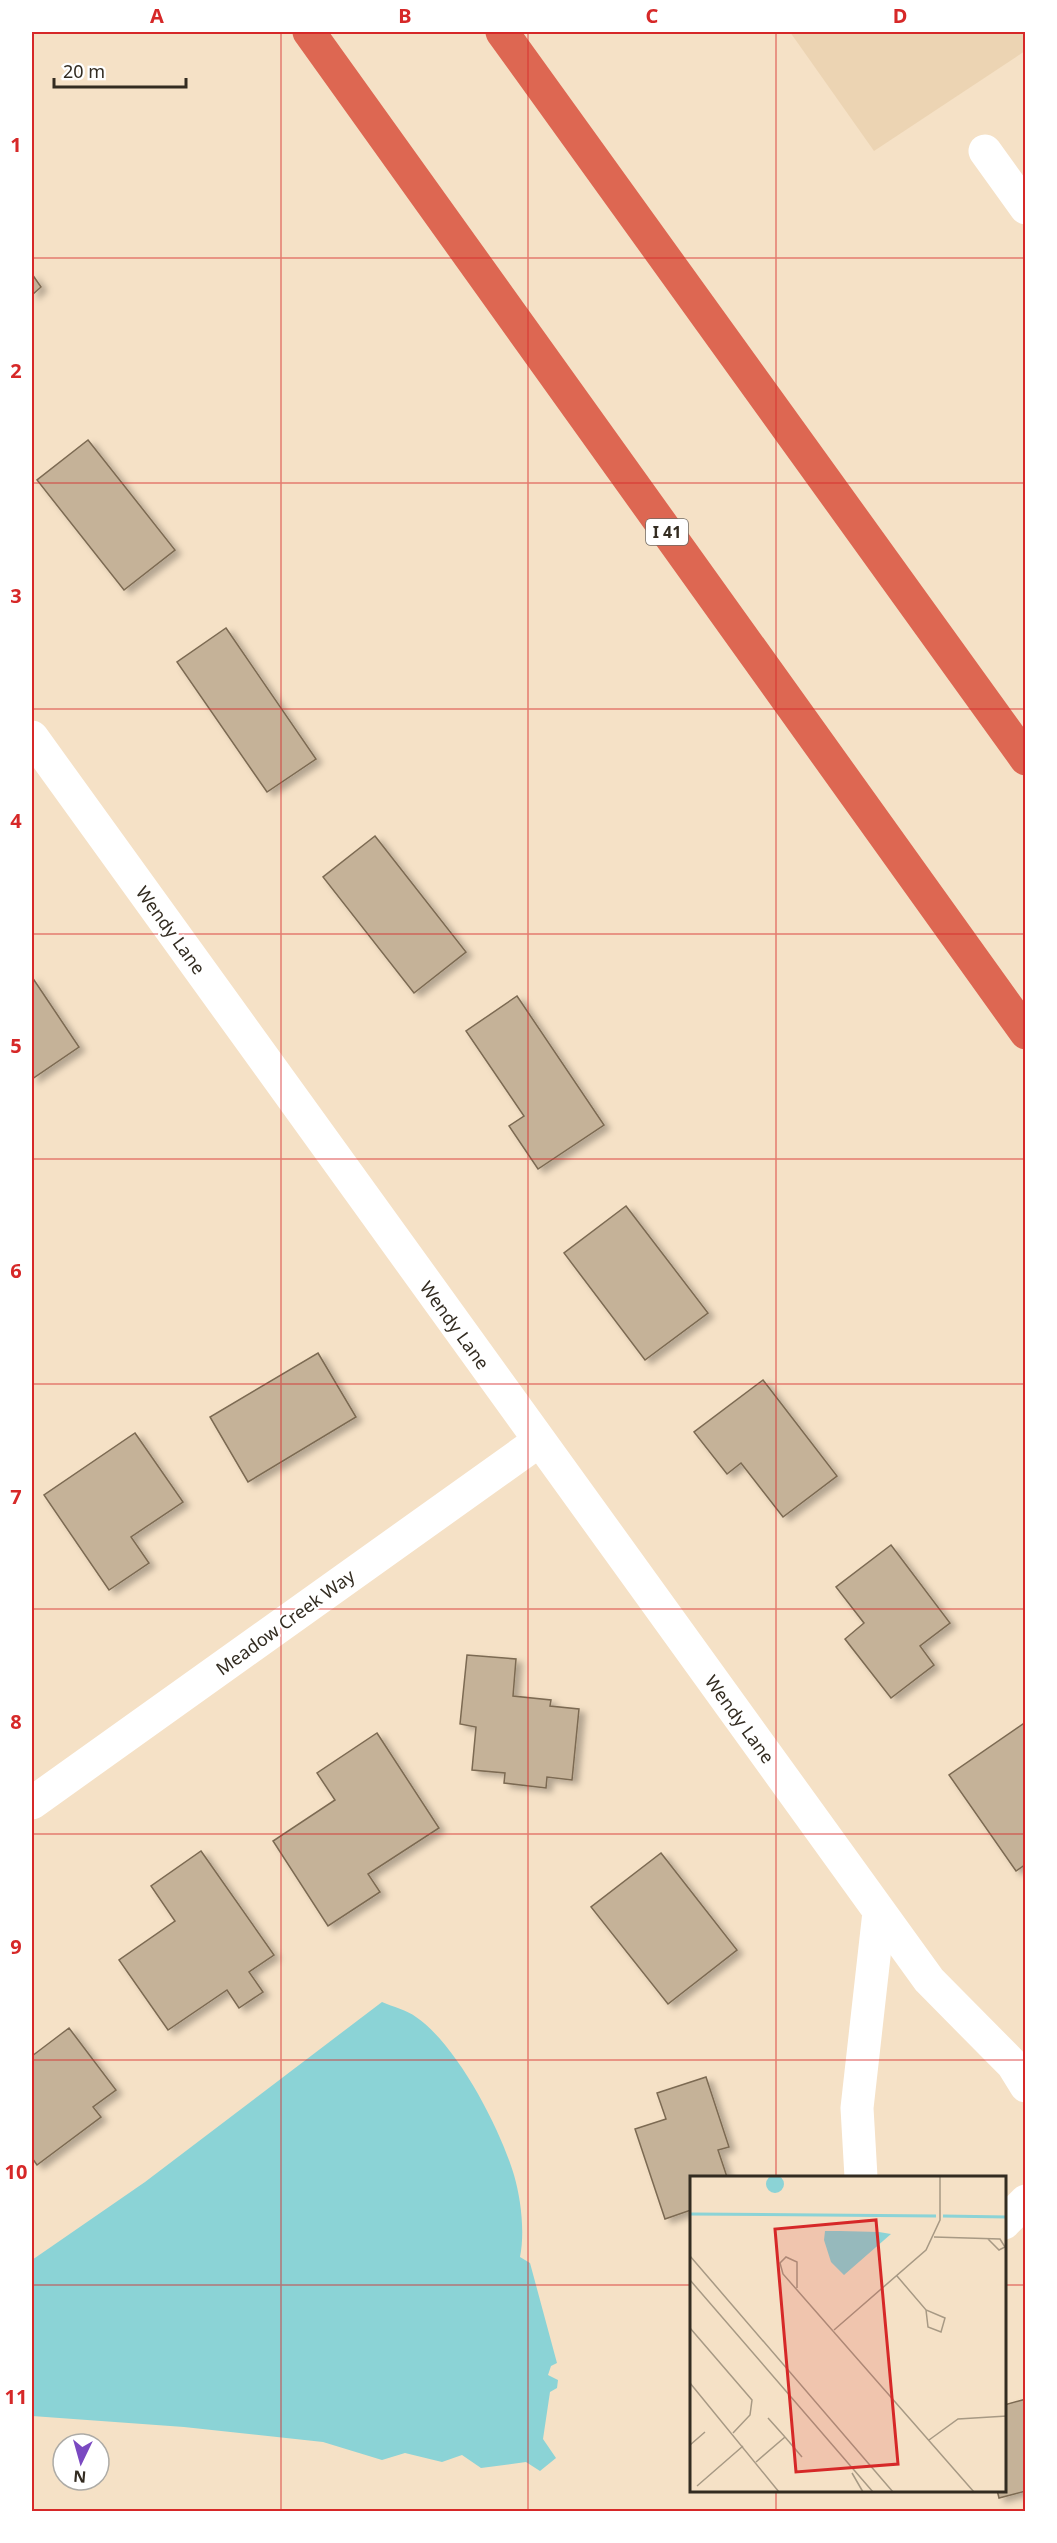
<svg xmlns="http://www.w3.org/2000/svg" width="1057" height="2543" font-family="'Noto Sans',sans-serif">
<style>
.built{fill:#ecd4b3}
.water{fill:#8bd3d6}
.building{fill:#c5b298;stroke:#7c6a52;stroke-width:1.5;filter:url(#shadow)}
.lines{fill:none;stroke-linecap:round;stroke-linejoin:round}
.minor{stroke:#fff;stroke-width:33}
.highway{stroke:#dd6752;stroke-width:33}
.grid{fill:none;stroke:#d62828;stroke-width:1.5;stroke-opacity:0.55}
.labels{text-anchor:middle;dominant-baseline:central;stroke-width:4.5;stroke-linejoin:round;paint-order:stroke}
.shield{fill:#fff;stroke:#706b64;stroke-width:1.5}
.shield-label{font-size:16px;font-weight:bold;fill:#332c21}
.street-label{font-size:18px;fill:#332c21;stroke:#fff}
.inset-river{fill:none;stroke:#8bd3d6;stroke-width:3}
.inset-road{fill:none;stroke:#a79984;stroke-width:1.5}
.view{fill:#d62828;fill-opacity:0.15;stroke:#d62828;stroke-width:3}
.inset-edge{fill:none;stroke:#332c21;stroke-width:3}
.neatline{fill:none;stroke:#d62828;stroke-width:2}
.grid-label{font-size:20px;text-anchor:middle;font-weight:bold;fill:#d62828}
</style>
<defs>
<filter id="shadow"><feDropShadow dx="6" dy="4" stdDeviation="3" flood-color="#0004"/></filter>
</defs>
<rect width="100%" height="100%" fill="#f5e1c6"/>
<polygon class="built" points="790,32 1025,32 1025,51 874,151"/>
<path class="water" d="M382,2002C393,2007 407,2010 416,2017C457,2045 500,2128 514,2175C521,2199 525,2232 520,2257L530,2263L557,2363L551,2366L548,2375L558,2380L557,2388L550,2392L543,2439L556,2458L540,2471L526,2462L481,2468L462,2455L442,2462L405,2453L382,2460L323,2442L184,2427L32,2416V2260L145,2182Z"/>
<g class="building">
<polygon points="32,274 41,287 32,295"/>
<polygon points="88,440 175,550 124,590 37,480"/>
<polygon points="226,628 316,759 267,792 177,662"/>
<polygon points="375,836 466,952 414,993 323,877"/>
<polygon points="32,977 79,1047 32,1079"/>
<polygon points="517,996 604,1125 538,1169 509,1126 524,1116 466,1031"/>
<polygon points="626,1206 708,1313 645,1360 564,1253"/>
<polygon points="318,1353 356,1417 248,1482 210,1417"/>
<polygon points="763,1380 837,1476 783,1517 741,1463 727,1474 694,1432"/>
<polygon points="135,1433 183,1502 131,1537 149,1563 109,1590 44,1495"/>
<polygon points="891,1545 950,1623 920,1646 934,1665 891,1698 845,1639 864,1623 836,1587"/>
<polygon points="467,1655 516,1659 513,1696 551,1700 550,1706 579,1709 572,1780 547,1777 546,1788 504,1783 505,1773 472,1770 476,1727 460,1724"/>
<polygon points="1023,1724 1026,1727 1026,1864 1016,1871 949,1775"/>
<polygon points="377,1733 439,1828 368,1874 380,1892 328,1926 273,1841 335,1800 317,1773"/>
<polygon points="201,1851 274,1955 249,1972 263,1992 239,2008 227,1990 168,2030 119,1960 175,1921 151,1886"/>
<polygon points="661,1853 737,1950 668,2004 591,1907"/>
<polygon points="69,2028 116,2090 93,2107 101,2117 37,2165 32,2158 32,2056"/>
<polygon points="706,2077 729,2147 718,2150 727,2177 691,2177 691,2210 665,2219 635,2129 666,2119 657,2093"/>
<polygon points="1026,2399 1026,2491 999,2498 997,2490 1004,2490 1004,2405"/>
</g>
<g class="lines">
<g class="minor">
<polyline points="985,151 1026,208"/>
<polyline points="32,737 929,1980 1013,2065 1026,2086"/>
<polyline points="32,1803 539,1441"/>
<polyline points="861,2177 857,2108 879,1912"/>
<polyline points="1004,2223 1026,2201"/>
</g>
<g class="highway">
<polyline points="309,32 1026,1033"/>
<polyline points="502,32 1026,759"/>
</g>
</g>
<path class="grid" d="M281,32V2512M528,32V2512M776,32V2177M32,258H1026M32,483H1026M32,709H1026M32,934H1026M32,1159H1026M32,1384H1026M32,1609H1026M32,1834H1026M32,2060H1026M32,2285H691M1004,2285H1026M776,2490V2512"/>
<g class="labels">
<rect class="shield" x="646" y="519" width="42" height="26" rx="4.5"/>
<g class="shield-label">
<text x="667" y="532">I 41</text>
</g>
<g class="street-label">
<text transform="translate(171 930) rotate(54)">Wendy Lane</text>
<text transform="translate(455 1325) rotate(54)">Wendy Lane</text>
<text transform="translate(285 1622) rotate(-36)">Meadow Creek Way</text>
<text transform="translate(740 1719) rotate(54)">Wendy Lane</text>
</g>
</g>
<g transform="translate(690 2176)">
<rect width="316" height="316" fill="#f5e1c6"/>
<path d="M76 8a9 9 0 1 1 18 0a9 9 0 1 1-18 0ZM150,55L189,56L201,58L154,99L141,86L134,64L135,55Z" fill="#8bd3d6"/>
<path class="inset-river" d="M0,38L246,40M253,40L317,41"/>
<path class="inset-road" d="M244,61L310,63L315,71L309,74L298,63M0,80L203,316M207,100L236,134L255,142L251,156L238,151L236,134M0,104L183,316M107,112V86L96,81L90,87L93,98L284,316M0,152L62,224L60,239L43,257M144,154L236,74L250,44V0M0,207L89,316M78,242L95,261M239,264L268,243L317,240M0,269L15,256M66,286L95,261L112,281M162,297L173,316M7,310L53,270"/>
<path class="view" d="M186,44L208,288L106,296L85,53Z"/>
<rect width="316" height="316" class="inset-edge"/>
</g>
<rect width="1057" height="2543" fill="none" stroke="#ffffff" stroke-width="66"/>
<g transform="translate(81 2462) rotate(185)"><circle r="28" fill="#ffffff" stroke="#adaba6" stroke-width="1.5"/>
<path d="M0-4.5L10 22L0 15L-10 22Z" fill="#7a49c1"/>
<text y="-9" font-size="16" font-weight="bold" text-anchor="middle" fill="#332c21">N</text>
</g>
<path d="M54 78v9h132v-9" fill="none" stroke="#332c21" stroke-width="3"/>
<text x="63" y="78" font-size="18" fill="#332c21" stroke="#ffffff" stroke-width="4.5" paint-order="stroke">20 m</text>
<rect x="33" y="33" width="991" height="2477" class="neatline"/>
<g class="grid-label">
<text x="157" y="23">A</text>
<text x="405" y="23">B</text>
<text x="652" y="23">C</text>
<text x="900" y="23">D</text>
<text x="16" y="152">1</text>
<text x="16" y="378">2</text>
<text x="16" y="603">3</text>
<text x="16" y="828">4</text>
<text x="16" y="1053">5</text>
<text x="16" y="1278">6</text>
<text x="16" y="1504">7</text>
<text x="16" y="1729">8</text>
<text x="16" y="1954">9</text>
<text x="16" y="2179">10</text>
<text x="16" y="2404">11</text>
</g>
</svg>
